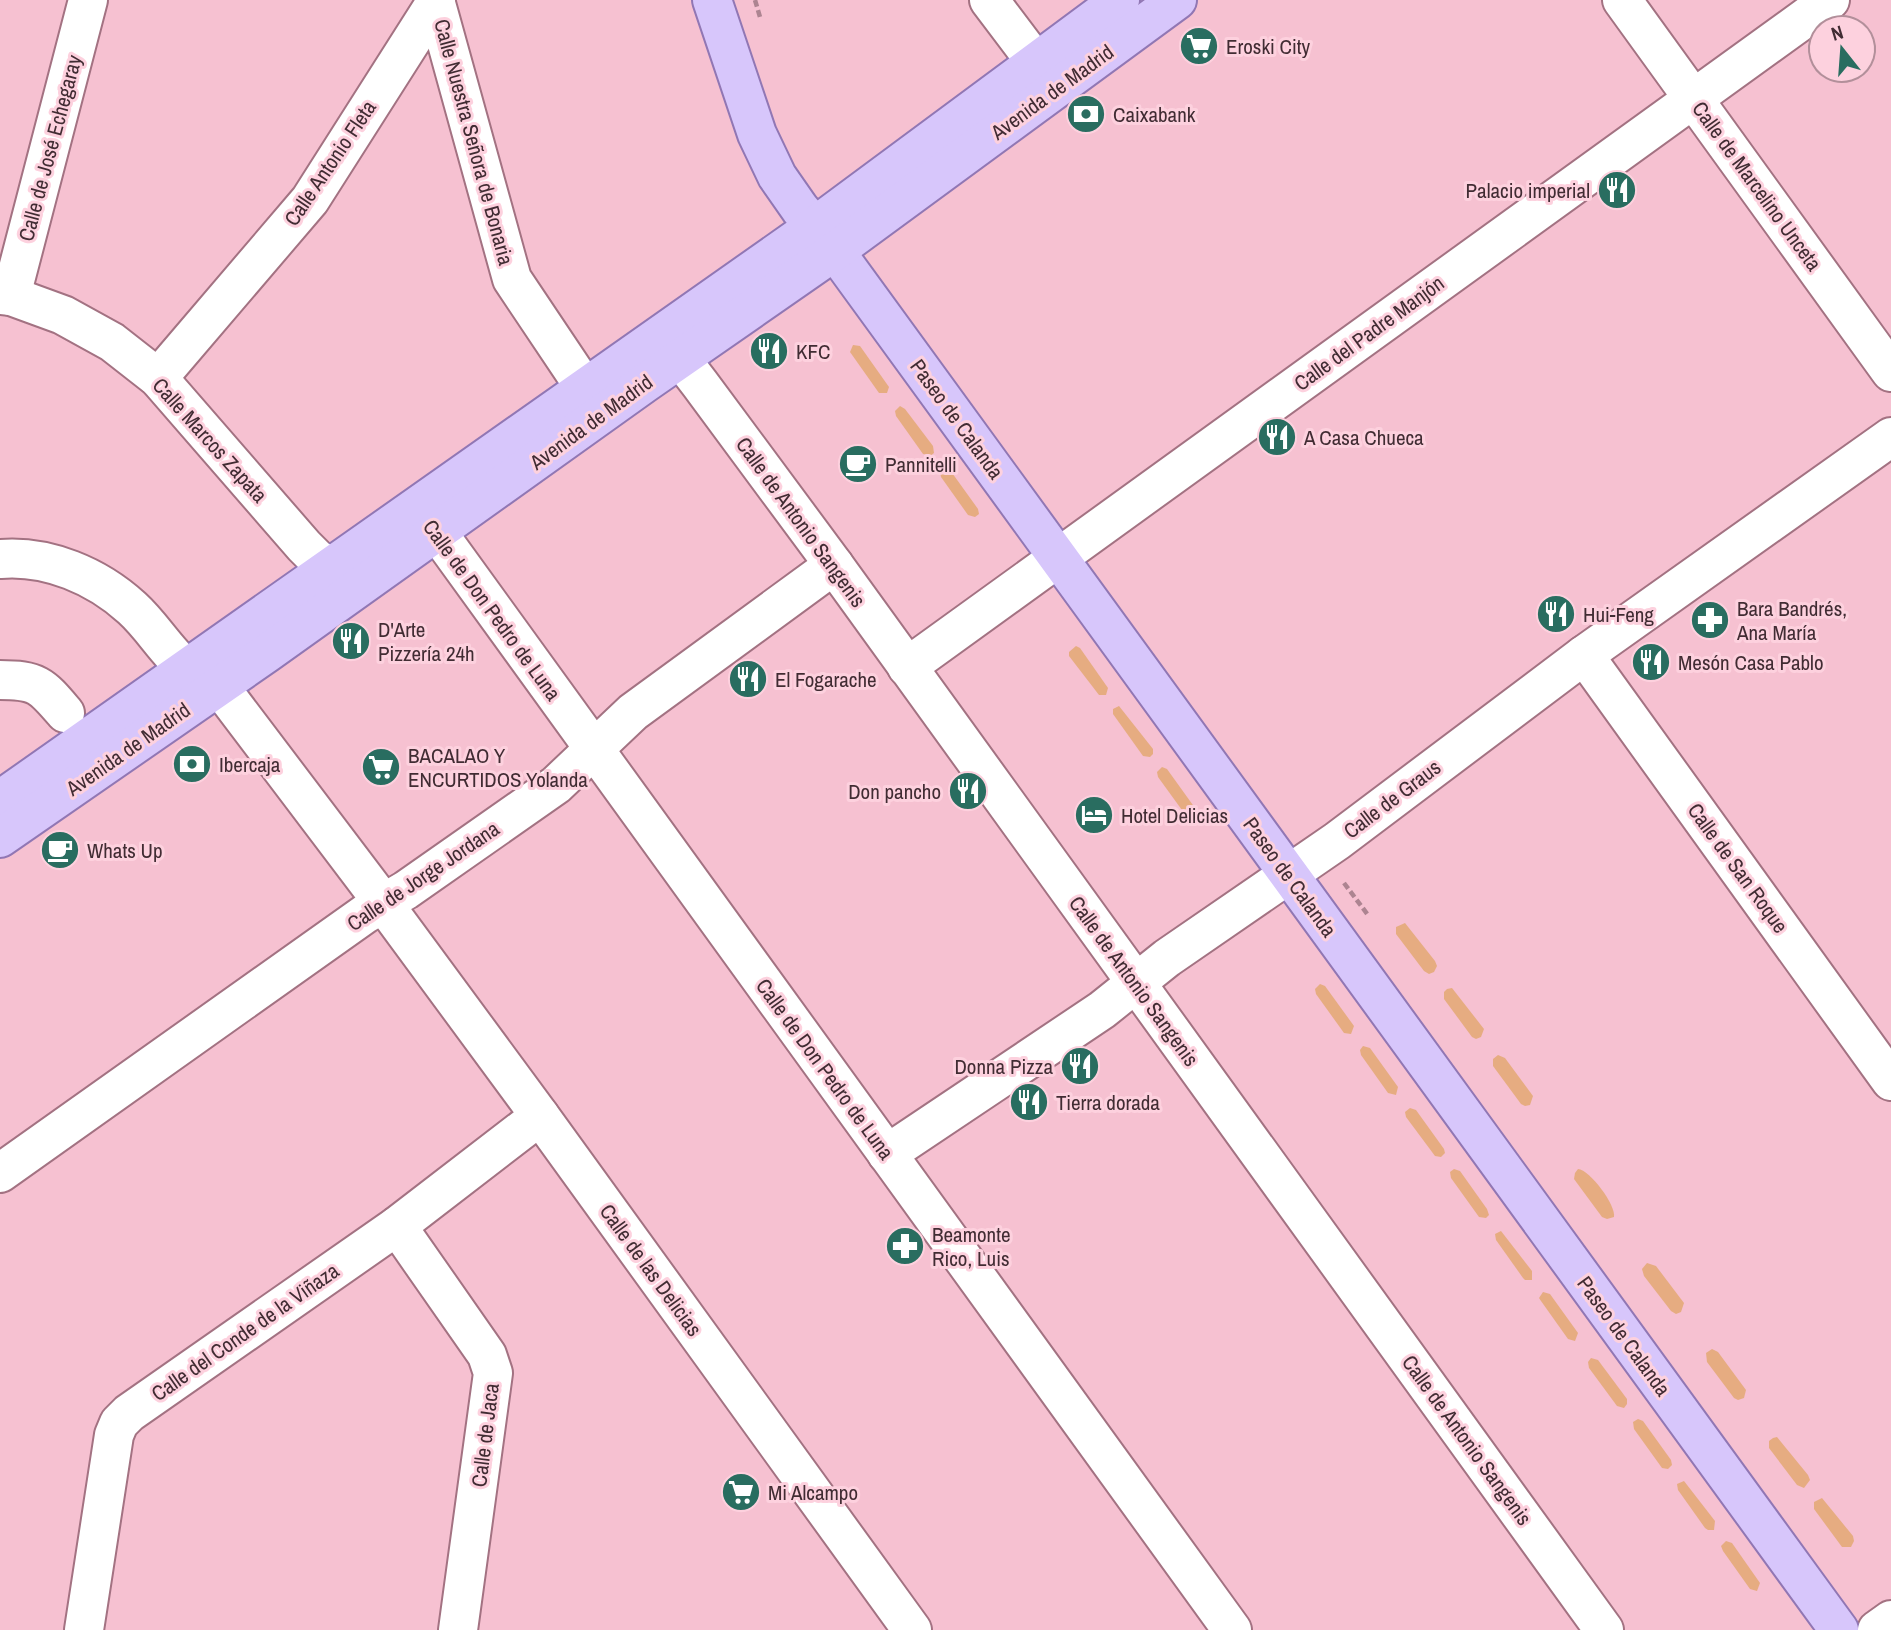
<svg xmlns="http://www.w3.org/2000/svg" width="1891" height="1630" font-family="'Archivo Narrow',sans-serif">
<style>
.green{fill:#e6ac81}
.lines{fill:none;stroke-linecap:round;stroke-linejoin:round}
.minor-casing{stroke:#a37282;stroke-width:42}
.major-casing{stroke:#9177b4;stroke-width:42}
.path{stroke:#ad8491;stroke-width:4.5;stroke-dasharray:7 3.5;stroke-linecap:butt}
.minor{stroke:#fff;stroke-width:38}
.major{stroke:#d7c6fb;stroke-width:38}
.labels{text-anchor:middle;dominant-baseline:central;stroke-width:6;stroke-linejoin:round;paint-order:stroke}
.poi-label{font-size:21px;fill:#412c33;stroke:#fdd1de;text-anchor:start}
.street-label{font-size:21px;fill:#412c33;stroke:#fdd1de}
</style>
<rect width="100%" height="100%" fill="#f6c1d1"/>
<g class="green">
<polygon points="853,345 860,346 889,387 887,393 879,393 850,352"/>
<polygon points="900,406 905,409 933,446 934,453 930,456 923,454 896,416 895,411"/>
<polygon points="945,468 950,470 978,509 979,514 975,517 968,515 941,477 940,472"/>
<polygon points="1076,646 1080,648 1108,688 1106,695 1099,695 1069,656 1069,652"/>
<polygon points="1119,706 1153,749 1153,754 1150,757 1143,756 1113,714 1113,709"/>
<polygon points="1162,767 1167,769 1195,808 1197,814 1194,818 1187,817 1158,777 1157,772"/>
<polygon points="1405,923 1435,961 1437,966 1434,972 1429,974 1424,971 1396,934 1396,927"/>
<polygon points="1320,984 1325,986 1354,1026 1351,1034 1344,1033 1316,994 1315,989"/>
<polygon points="1452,988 1484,1029 1481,1037 1476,1039 1472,1037 1444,999 1444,992 1447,989"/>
<polygon points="1363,1046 1370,1048 1398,1087 1396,1095 1388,1093 1361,1055 1360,1050"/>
<polygon points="1498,1055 1505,1058 1533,1096 1530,1105 1525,1106 1521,1104 1493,1066 1493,1059"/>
<polygon points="1410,1108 1416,1110 1444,1149 1445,1153 1441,1157 1435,1156 1406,1117 1405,1112"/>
<polygon points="1454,1169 1460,1171 1487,1209 1489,1215 1486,1218 1479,1217 1451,1178 1450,1172"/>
<path d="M1578,1169C1590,1170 1616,1205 1614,1217L1607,1219L1602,1217L1574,1179L1575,1173Z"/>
<polygon points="1501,1231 1532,1271 1532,1280 1525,1280 1523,1278 1496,1240 1495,1234"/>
<polygon points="1647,1263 1656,1266 1684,1303 1681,1312 1676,1314 1671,1311 1644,1276 1642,1269"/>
<polygon points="1543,1292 1550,1294 1578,1333 1575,1341 1568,1339 1541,1301 1539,1298"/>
<polygon points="1712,1349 1718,1352 1746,1390 1744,1398 1738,1400 1734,1398 1707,1362 1706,1353"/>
<polygon points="1591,1358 1598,1360 1627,1399 1627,1404 1624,1408 1617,1406 1589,1368 1588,1362"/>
<polygon points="1638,1419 1643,1421 1671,1460 1672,1465 1668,1469 1662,1468 1634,1429 1633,1422"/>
<polygon points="1777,1437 1808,1475 1810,1480 1804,1488 1797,1485 1769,1448 1769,1441 1773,1438"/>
<polygon points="1684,1481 1715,1521 1714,1530 1708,1530 1705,1528 1678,1490 1677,1484"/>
<polygon points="1822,1498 1853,1536 1854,1541 1851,1547 1842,1547 1814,1509 1814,1502"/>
<polygon points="1726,1541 1732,1543 1760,1583 1757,1591 1750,1589 1723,1551 1721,1546"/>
</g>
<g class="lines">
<g class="minor-casing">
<g id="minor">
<polyline points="435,0 512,279 585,388"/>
<polyline points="989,0 1035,61"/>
<polyline points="1622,0 1891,372"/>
<polyline points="0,295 11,296 63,315 112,342 158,378 304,546 317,559 332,567"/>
<polyline points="11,296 88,0"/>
<polyline points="658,338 680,358 700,384 834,565 1604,1630"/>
<polyline points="158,378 310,200 436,2"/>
<polyline points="419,507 1232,1630"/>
<path d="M0,559C48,555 97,576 132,608C152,626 166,651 186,668C195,676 208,681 219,686L378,896"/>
<polyline points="1584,655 1891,1081"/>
<polyline points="907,667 1830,0"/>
<path d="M0,680C38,680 42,686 65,713"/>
<polyline points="389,911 540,1116 912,1630"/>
<polyline points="887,1154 1102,1010 1167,958 1337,841 1584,655 1891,437"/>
<polyline points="0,1173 365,914 406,890 556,785 633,712 834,565"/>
<polyline points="397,1226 487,1355 493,1373 458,1630"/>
<polyline points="84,1630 114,1435 119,1423 129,1413 397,1226 540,1116"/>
<polyline points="1877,1630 1891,1620"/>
</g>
</g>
<g class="major-casing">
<g id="major">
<polyline points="712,0 757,134 777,176 800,209 835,251 1839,1630"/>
<polyline points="0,800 815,226 1120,0"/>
<polyline points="0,838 267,653 645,383 835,251 1177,0"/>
</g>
</g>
<g class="path">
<polyline points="755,0 760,17"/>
<polyline points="1344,883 1368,915"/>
</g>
<use href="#minor" class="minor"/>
<use href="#major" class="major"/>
</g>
<defs>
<g id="supermarket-disc" transform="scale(2.0125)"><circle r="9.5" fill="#296d60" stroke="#fdd1de"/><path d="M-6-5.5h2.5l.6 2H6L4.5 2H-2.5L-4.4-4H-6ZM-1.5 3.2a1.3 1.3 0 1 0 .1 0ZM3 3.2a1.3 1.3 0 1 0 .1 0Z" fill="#fff"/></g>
<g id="bank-disc" transform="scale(2.0125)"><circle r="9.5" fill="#296d60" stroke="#fdd1de"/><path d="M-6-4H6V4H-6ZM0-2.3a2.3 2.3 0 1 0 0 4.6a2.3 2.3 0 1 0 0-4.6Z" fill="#fff"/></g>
<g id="restaurant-disc" transform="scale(2.0125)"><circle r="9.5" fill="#296d60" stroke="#fdd1de"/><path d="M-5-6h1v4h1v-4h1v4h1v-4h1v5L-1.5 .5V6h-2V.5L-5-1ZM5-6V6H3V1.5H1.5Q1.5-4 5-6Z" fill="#fff"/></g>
<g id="cafe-disc" transform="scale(2.0125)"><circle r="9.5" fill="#296d60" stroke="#fdd1de"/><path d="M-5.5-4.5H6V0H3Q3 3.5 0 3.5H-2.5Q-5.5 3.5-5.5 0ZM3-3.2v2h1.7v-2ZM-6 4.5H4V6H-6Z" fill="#fff"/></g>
<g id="pharmacy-disc" transform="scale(2.0125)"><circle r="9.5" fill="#296d60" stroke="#fdd1de"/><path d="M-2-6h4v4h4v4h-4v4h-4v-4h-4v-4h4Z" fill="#fff"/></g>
<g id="hotel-disc" transform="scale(2.0125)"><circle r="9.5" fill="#296d60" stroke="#fdd1de"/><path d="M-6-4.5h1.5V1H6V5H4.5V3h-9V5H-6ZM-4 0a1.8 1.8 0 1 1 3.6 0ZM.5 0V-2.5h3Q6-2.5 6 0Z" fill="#fff"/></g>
</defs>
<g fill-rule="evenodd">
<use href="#supermarket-disc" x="1199" y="46"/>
<use href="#bank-disc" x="1086" y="114"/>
<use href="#restaurant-disc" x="1617" y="190"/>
<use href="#restaurant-disc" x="769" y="351"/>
<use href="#restaurant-disc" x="1277" y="437"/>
<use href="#cafe-disc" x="858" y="464"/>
<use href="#restaurant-disc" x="1556" y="614"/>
<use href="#pharmacy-disc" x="1710" y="620"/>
<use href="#restaurant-disc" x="351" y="641"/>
<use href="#restaurant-disc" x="1651" y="662"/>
<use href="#restaurant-disc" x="748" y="679"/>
<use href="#bank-disc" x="192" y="764"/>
<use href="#supermarket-disc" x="381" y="767"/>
<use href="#restaurant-disc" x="968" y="791"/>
<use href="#hotel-disc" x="1094" y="815"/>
<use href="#cafe-disc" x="60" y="850"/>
<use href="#restaurant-disc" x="1080" y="1066"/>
<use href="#restaurant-disc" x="1029" y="1102"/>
<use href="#pharmacy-disc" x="905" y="1246"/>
<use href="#supermarket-disc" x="741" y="1492"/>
</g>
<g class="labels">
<g class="poi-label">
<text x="1226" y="46">Eroski City</text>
<text x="1113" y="114">Caixabank</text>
<text x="1590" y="190" text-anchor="end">Palacio imperial</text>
<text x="796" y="351">KFC</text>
<text x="1304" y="437">A Casa Chueca</text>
<text x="885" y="464">Pannitelli</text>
<text x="1737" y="608">Bara Bandrés,<tspan x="1737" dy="24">Ana María</tspan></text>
<text x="1583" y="614">Hui-Feng</text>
<text x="378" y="629">D'Arte<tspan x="378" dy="24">Pizzería 24h</tspan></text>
<text x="1678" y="662">Mesón Casa Pablo</text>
<text x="775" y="679">El Fogarache</text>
<text x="408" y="755">BACALAO Y<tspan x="408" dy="24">ENCURTIDOS Yolanda</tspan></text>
<text x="219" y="764">Ibercaja</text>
<text x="941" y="791" text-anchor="end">Don pancho</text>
<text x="1121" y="815">Hotel Delicias</text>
<text x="87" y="850">Whats Up</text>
<text x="1053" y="1066" text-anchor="end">Donna Pizza</text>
<text x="1056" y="1102">Tierra dorada</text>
<text x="932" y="1234">Beamonte<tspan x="932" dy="24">Rico, Luis</tspan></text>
<text x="768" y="1492">Mi Alcampo</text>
</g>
<g class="street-label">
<text transform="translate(1052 92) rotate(-36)">Avenida de Madrid</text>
<text transform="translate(474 142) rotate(75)">Calle Nuestra Señora de Bonaria</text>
<text transform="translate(50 148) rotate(-75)">Calle de José Echegaray</text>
<text transform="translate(330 163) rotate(-56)">Calle Antonio Fleta</text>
<text transform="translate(1757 186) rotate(54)">Calle de Marcelino Unceta</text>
<text transform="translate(1369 333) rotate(-36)">Calle del Padre Manjón</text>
<text transform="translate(957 419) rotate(54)">Paseo de Calanda</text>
<text transform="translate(591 422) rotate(-36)">Avenida de Madrid</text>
<text transform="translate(210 440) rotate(48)">Calle Marcos Zapata</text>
<text transform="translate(801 522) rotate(54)">Calle de Antonio Sangenis</text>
<text transform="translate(492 610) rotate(54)">Calle de Don Pedro de Luna</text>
<text transform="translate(128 749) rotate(-35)">Avenida de Madrid</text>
<text transform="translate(1392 799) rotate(-37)">Calle de Graus</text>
<text transform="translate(1738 868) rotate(54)">Calle de San Roque</text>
<text transform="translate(423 876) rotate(-34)">Calle de Jorge Jordana</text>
<text transform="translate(1290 877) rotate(54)">Paseo de Calanda</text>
<text transform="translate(1134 981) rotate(54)">Calle de Antonio Sangenis</text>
<text transform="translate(825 1069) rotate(54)">Calle de Don Pedro de Luna</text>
<text transform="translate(651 1270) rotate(54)">Calle de las Delicias</text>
<text transform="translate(245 1332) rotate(-35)">Calle del Conde de la Viñaza</text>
<text transform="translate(1624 1336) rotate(54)">Paseo de Calanda</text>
<text transform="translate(485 1435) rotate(-83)">Calle de Jaca</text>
<text transform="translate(1467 1440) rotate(54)">Calle de Antonio Sangenis</text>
</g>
</g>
<g transform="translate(1842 49) rotate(343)"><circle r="33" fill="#fdd1de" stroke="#b28f9a" stroke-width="2"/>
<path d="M0-5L12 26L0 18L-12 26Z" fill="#296d60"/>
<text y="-10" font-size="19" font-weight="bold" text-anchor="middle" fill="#412c33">N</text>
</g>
</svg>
